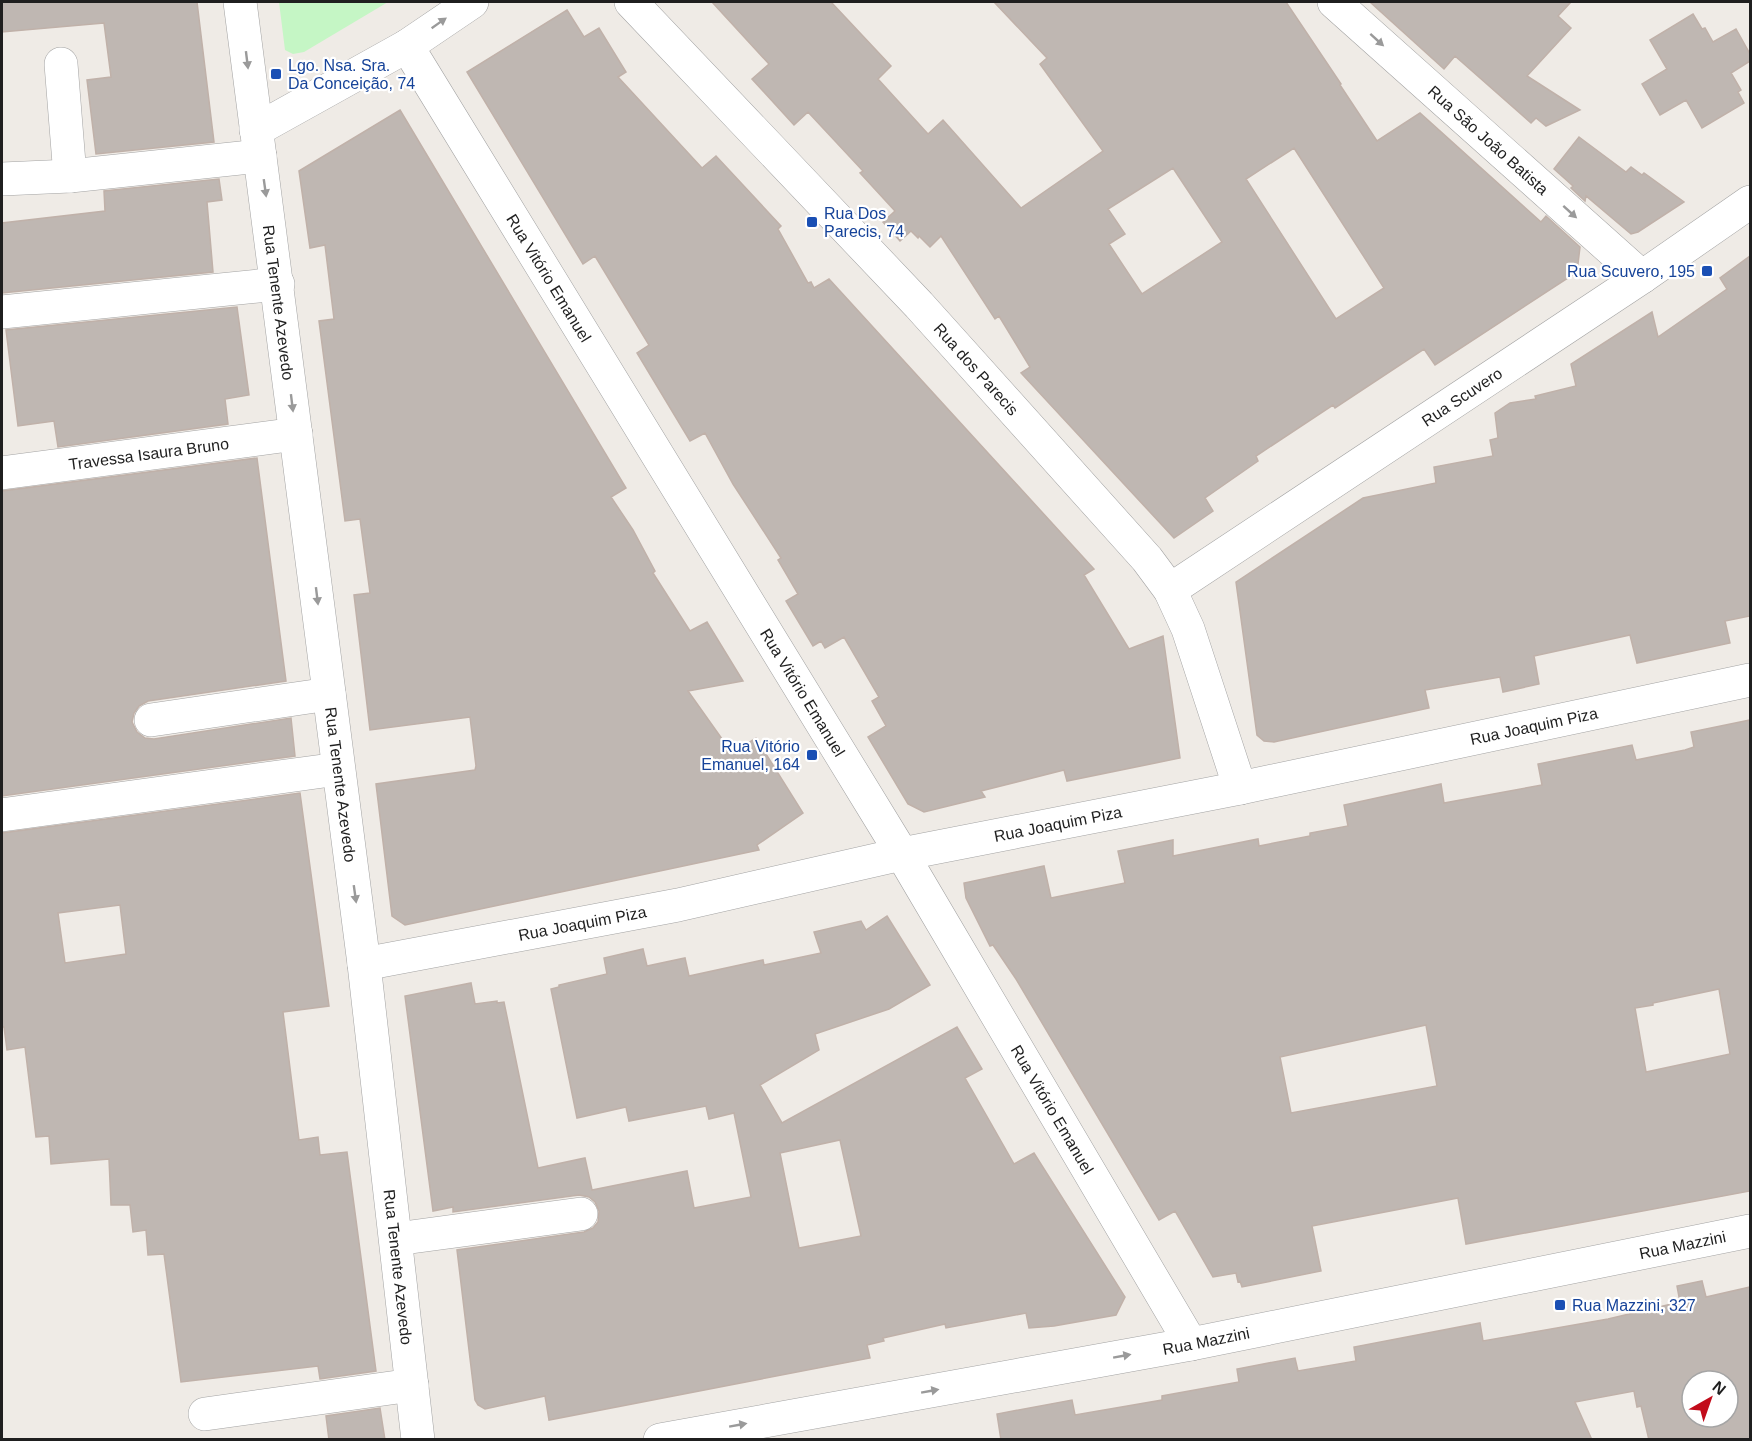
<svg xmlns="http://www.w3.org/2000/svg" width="1752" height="1441" font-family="Helvetica,sans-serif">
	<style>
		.park { fill: #c5f6c5 }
		.building { fill: #bfb7b2; stroke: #c0b1a9; stroke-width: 1.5; fill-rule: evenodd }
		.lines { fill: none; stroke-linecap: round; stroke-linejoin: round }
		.minor-casing { stroke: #a3a3a3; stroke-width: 34 }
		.minor { stroke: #fff; stroke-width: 33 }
		.oneway { fill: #9a9a9a }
		.transit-dot { fill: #1a4fb4; stroke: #fff; stroke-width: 2 }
		.labels { text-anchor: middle; stroke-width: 4.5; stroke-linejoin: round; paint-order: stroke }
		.transit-label { font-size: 16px; fill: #164399; stroke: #fff; text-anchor: start }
		.street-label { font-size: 16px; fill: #1f1f1f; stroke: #fff }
	</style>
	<rect width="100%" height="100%" fill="#efebe6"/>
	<path class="park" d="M279,2h109l-84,50 -11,2 -8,-4z"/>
	<path class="building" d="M2,2h195l17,140 -118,12 -9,-74 24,-3 -7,-54 -102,9z
		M712,2h119l60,64 -13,13 50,55 15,-14 78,88 82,-57 -63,-87 7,-6 -53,-56h292l55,82 -1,1 37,56 43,-28 121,109 5,-6 34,31 -3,25 -142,93 -11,-16 -89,59 -2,-3 -77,51 2,5 -53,37 8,13 -39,27 -153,-165 9,-6 -31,-51 -4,3 -54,-83 -11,11 -11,-11 -1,2 -7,-7 -11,10 -17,-19 12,-11 -35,-38 3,-2 -55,-59 -14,13 -42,-46 17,-15zM1294,148l90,140 -48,31 -90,-140zM1173,168l49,74 -80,52 -33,-50 16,-10 -17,-25z
		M1370,2h201l-13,14 13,12 -44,48 53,34 -34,16 -10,-8 -5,5 -76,-67 -11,13z
		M567,10l17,27 15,-9 27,44 -8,5 84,91 14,-12 65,70 -3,3 30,54 3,-1 3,6 15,-9 265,290 -10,6 45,74 34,-13 17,122 -113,23 -3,-11 -83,21 4,6 -61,15 -16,-8 -40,-67 18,-11 -14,-25 7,-4 -35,-60 -19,11 -4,-7 -8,5 -27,-45 12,-7 -20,-34 3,-2 -48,-74 -28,-51 -15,8 -53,-88 12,-8 -54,-89 -12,8 -116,-192z
		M1693,14l9,15 3,-1 8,14 23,-13 14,25v7l-19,12 10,17 -3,2 6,11 -42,25 -16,-28 -26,15 -18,-31 25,-15 -17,-29z
		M400,110l226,378 -15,9 22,33 22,41 -2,2 37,58 17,-9 36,59 -55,10 44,62 24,-15 47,75 -46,32 2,5 -354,75 -13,-9 -16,-132 99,-14 1,-4 -6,-49 -100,13 -16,-135 16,-2 -10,-74 -15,2 -26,-200 15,-2 -9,-74 -15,3 -11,-77z
		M1579,137l47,35 5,-5 11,8 2,-2 40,29 -46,30 -7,2 -45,-38 -1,5 -14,-13 2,-2 -19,-17z
		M219,179l3,21 -15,2 6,70 -211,21v-70l103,-12 -1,-20z
		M1750,256v360l-25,5 5,22 -93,20 -7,-28 -96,21 5,28 -36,8 -3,-15 -75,13 4,18 -155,34 -10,-1 -7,-6 -21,-153 127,-84 73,-15 -2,-16 59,-11 -3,-16 8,-2 -3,-25 15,-10 26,-4 -1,-3 41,-10 -5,-22 81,-52 6,25 69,-48 -7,-11z
		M237,307l12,88 -24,4 3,25 -170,23 -4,-26 -36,5 -12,-96z
		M257,458l29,223 -138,20 -9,5 -5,7 -2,9 5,10 8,6 9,1 137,-21 4,38 -293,40v-305z
		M1750,720v471l-284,53 -8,-46 -146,28 9,45 -79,16 -2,-6 -2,1 -2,-9 -23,4 -38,-66 -16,9 -143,-241 -23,-34 -3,1 -24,-48 -2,-15 80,-17 7,32 74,-15 -7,-32 55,-11v16l85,-17 1,7 51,-10v-3l38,-7 -4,-21 97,-21 3,19 98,-18 -4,-21 94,-19 4,15 49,-10 9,-3 -3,-15zM1719,989l11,65 -84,18 -11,-64 18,-3v-2zM1426,1025l11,61 -146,27 -11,-56z
		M300,793l29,213 -46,6 16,128 19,-3 2,18 27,-3 29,219 -56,8 -2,-13 -137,16 -17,-128 -16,1 -2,-25 -13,2 -3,-27h-19l-2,-46 -58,5 -2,-28 -13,1 -11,-90 -18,3 -3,-23h-2v-194zM120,905l6,49 -61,9 -7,-50z
		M887,916l43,69 -41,24 -74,25 4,16 -59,35 22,38 175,-96 25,42 -17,9 24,42 25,44 20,-11 91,144 -9,18 -62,11 -25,2 -3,-15 -80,15 -1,-4 -62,14 1,3 -17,4 3,13 -321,62 -4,-24 -60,13 -7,-4 -3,-5 -18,-150 127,-18 9,-4 5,-6 1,-11 -4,-9 -6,-5 -10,-2 -126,17v-5l-20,4 -28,-215 66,-13 4,21 22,-3v2l7,-1 34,166 47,-10 7,32 95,-19 7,37 57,-11 -17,-84 -25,6 -3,-13 -77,15 -3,-14 -49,11 -26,-129 8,-2v-2l48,-11 -3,-16 39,-9 4,17 38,-8 4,18 74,-16 1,5 57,-12 -7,-21 47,-11 5,9zM840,1140l21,96 -62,12 -19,-95z
		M1702,1281l4,16 44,-10v153h-101l-8,-34 -4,1 -3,-16 -59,11 17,38h-591l-4,-26 75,-14 3,15 87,-15v-4l77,-14 -2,-13 58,-11 3,13 58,-10 -2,-14 126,-24 3,18 125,-22 72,-17 -3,-16zM1692,1381h36v36h-36z
		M380,1408l5,32h-56l-3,-24z"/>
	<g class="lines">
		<g class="minor-casing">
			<g id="minor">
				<path id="s1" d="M240,2l124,962 54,476"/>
				<path id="s2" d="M631,2l288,303 228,254 23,31 18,39 52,159"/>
				<path id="s3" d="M1334,2l308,275"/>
				<path id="s4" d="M407,46l495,808 289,490"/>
				<path d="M61,64l9,112"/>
				<path d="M256,130l151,-84 65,-44"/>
				<path d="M2,179l68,-3 190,-20"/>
				<path d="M2,312l276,-28"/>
				<path id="s5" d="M2,473l294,-39"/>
				<path id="s6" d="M1170,590l472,-313 108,-75"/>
				<path d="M151,720l178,-26"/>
				<path d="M2,815l336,-46"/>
				<path id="s7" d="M364,964l314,-59 224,-51 338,-66 510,-108"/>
				<path d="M396,1239l185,-25"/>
				<path d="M205,1414l207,-29"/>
				<path id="s8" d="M660,1440l531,-96 559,-113"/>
			</g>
		</g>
		<use href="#minor" class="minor"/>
	</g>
	<defs><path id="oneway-solid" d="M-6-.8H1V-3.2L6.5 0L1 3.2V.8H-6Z" transform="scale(1.5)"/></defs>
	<g class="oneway">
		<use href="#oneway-solid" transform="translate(439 23) rotate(-35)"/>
		<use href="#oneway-solid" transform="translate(1377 40) rotate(42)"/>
		<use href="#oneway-solid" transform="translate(247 60) rotate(83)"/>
		<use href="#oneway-solid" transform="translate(265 188) rotate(82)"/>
		<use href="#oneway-solid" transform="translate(1570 212) rotate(42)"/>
		<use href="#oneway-solid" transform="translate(292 403) rotate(83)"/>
		<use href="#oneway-solid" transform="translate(317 596) rotate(83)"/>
		<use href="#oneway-solid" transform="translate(355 894) rotate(82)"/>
		<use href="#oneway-solid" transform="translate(1122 1356) rotate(-10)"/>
		<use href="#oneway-solid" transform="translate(930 1391) rotate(-10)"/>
		<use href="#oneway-solid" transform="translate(738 1425) rotate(-10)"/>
	</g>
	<g class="transit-dot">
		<rect x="270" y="68" width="12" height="12" rx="3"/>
		<rect x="806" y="216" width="12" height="12" rx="3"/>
		<rect x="1701" y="265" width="12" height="12" rx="3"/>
		<rect x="806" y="749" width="12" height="12" rx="3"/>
		<rect x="1554" y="1299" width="12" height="12" rx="3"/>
	</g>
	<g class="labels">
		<g class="transit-label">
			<text x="288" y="71">Lgo. Nsa. Sra.<tspan x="288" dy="18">Da Conceição, 74</tspan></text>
			<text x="824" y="219">Rua Dos<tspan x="824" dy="18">Parecis, 74</tspan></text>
			<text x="1695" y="277" text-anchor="end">Rua Scuvero, 195</text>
			<text x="800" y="752" text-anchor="end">Rua Vitório<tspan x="800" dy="18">Emanuel, 164</tspan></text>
			<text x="1572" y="1311">Rua Mazzini, 327</text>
		</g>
		<g class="street-label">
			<text dy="6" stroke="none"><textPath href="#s3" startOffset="207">Rua São João Batista</textPath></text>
			<text dy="6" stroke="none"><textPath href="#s4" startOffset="272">Rua Vitório Emanuel</textPath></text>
			<text dy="6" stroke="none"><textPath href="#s1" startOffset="303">Rua Tenente Azevedo</textPath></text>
			<text dy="6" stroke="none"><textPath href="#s2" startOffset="504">Rua dos Parecis</textPath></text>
			<text dy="6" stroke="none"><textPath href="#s6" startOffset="350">Rua Scuvero</textPath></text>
			<text dy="6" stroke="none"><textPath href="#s5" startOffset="148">Travessa Isaura Bruno</textPath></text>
			<text dy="6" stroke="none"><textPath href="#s4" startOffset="758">Rua Vitório Emanuel</textPath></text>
			<text dy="6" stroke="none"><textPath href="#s7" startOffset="1194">Rua Joaquim Piza</textPath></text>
			<text dy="6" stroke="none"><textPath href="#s1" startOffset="789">Rua Tenente Azevedo</textPath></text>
			<text dy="6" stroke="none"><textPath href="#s7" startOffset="708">Rua Joaquim Piza</textPath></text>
			<text dy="6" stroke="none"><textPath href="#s7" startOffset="222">Rua Joaquim Piza</textPath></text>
			<text dy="6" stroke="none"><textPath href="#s4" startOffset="1244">Rua Vitório Emanuel</textPath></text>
			<text dy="6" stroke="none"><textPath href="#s8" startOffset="1041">Rua Mazzini</textPath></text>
			<text dy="6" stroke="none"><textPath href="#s1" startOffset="1275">Rua Tenente Azevedo</textPath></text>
			<text dy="6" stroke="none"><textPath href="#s8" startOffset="555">Rua Mazzini</textPath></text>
		</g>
	</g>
	<rect width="1752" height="1441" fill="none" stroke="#1f1f1f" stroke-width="6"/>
	<g transform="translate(1710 1399) rotate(40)"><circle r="28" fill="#ffffff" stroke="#a5a5a5" stroke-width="1.5"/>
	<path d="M0-4.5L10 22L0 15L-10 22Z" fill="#c20c1b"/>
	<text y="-9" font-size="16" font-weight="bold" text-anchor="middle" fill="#1f1f1f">N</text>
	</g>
</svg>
